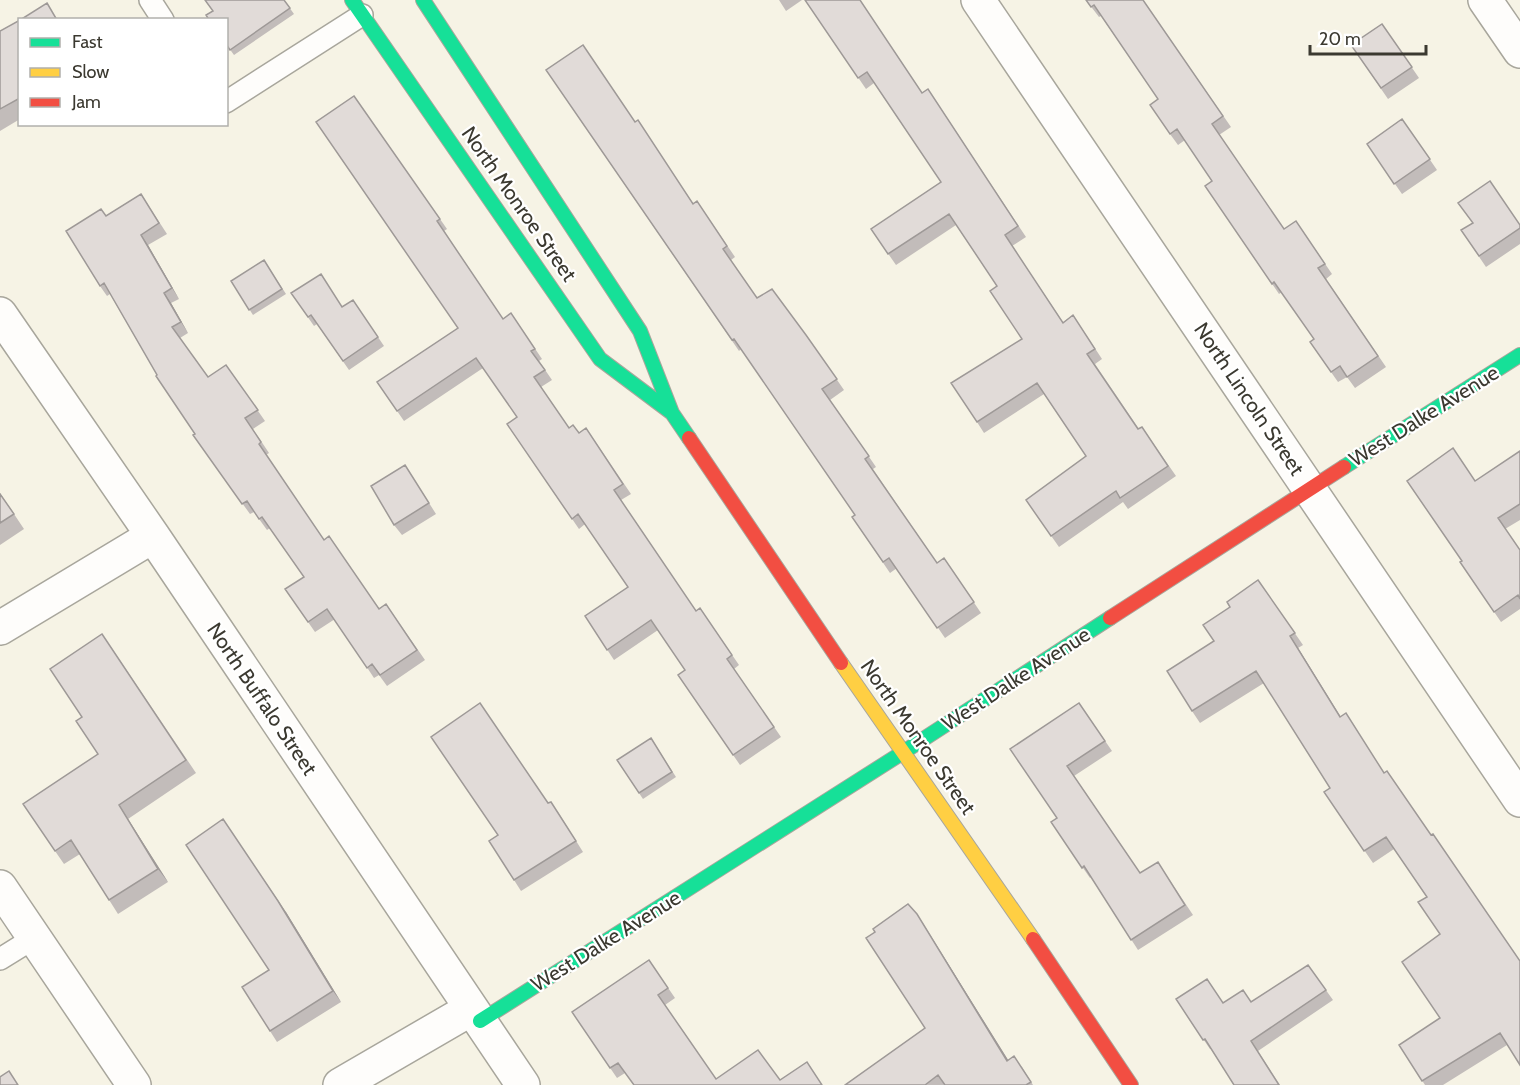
<svg xmlns="http://www.w3.org/2000/svg" width="1520" height="1085" font-family="Cabin,sans-serif">
	<style>
		.lines { fill: none; stroke-linecap: round; stroke-linejoin: round }
		.lane-casing { stroke: #a8a69c; stroke-width: 24 }
		.street-casing { stroke: #a8a69c; stroke-width: 36 }
		.fast-casing { stroke: #a8a69c; stroke-width: 16 }
		.slow-casing { stroke: #a8a69c; stroke-width: 16 }
		.jam-casing { stroke: #a8a69c; stroke-width: 16 }
		.lane { stroke: #fefdfb; stroke-width: 21 }
		.street { stroke: #fefdfb; stroke-width: 33 }
		.fast { stroke: #16e098; stroke-width: 14 }
		.slow { stroke: #ffcf43; stroke-width: 14 }
		.jam { stroke: #f24e42; stroke-width: 14 }
		.wall { fill: #c2bcba }
		.shaded-wall { fill: #9e9997 }
		.building { fill: #e1dbd8; stroke: #9e9997; stroke-width: 1.5 }
		.labels { text-anchor: middle; stroke-width: 4.5; stroke-linejoin: round; paint-order: stroke }
		.street-label { font-size: 21px; fill: #3b3930; stroke: #fff }
	</style>
	<rect width="100%" height="100%" fill="#f6f3e5"/>
	<g class="lines">
		<g class="lane-casing">
			<path id="lane" d="M150,0l13,20
				M226,102l136,-87
				M0,959l34,-21"/>
		</g>
		<g class="street-casing">
			<path id="street" d="M978,0l542,800
				M1485,0l35,51
				M0,314l153,222 370,549
				M0,628l153,-92
				M0,887l134,198
				M340,1085l131,-76"/>
		</g>
		<g class="fast-casing">
			<path id="fast" d="M352,0l248,359 72,54
				M423,0l217,331 32,82 17,25
				M1344,467l176,-112
				M480,1021l422,-268 208,-135"/>
		</g>
		<g class="slow-casing">
			<path id="slow" d="M841,663l192,276"/>
		</g>
		<g class="jam-casing">
			<path id="jam" d="M689,438l152,225
				M1110,618l234,-151
				M1033,939l98,146"/>
		</g>
		<use href="#lane" class="lane"/>
		<use href="#street" class="street"/>
		<use href="#fast" class="fast"/>
		<use href="#slow" class="slow"/>
		<use href="#jam" class="jam"/>
	</g>
	<path class="wall" d="M284,0l10,14 -60,41 -8,-11 -13,-33z
		M779,0h23l-16,11z
		M805,0l117,93 6,-4 98,148 -14,9 51,76 10,-7 29,44 -7,5 44,65 3,-2 34,49 -48,33 -5,-7 -64,45 -33,-47 60,-44 -42,-62 -60,39 -7,-11 45,-83 -25,-53 -41,-61 -60,40 -25,-36 70,-47 -67,-99 -8,6z
		M1086,0h57l88,127 -12,8 65,94 12,-8 36,53 -6,5 60,88 -31,21 -8,-11 -9,5 -28,-40 4,-3 -32,-47 -3,2 -74,-108 7,-5 -27,-41 -7,5 -8,-11 -12,-35 -57,-83 -2,1z
		M20,20v99l-20,12v-100z
		M1382,24l37,54 -31,21 -37,-54z
		M546,70l89,52 58,81 4,-2 38,56 -4,3 26,38 49,37 38,55 -14,10 46,67 -3,2 64,94 7,-5 37,55 -36,25 -48,-70 -7,5 -38,-56 3,-2 -114,-166 -2,2z
		M354,96l93,133 -3,2 59,88 8,-6 31,46 -3,2 13,19 -11,7 28,41 10,5 7,-5 45,66 -10,6 75,111 4,-3 39,57 -5,4 47,68 -41,28 -62,-90 7,-5 -27,-40 -44,30 -29,-44 43,-29 -43,-63 -6,5 -72,-105 10,-7 -34,-49 -79,53 -27,-39 81,-54z
		M1402,119l35,51 -35,24 -35,-50z
		M141,194l26,40 -19,11 31,54 -8,4 17,30 -8,5 28,39 18,-12 39,56 -12,8 16,24 -3,2 58,85 55,68 7,-4 39,56 -38,26 -8,-11 -5,3 -39,-59 -20,13 -30,-43 19,-12 -34,-49 -3,2 -13,-18 -4,2 -57,-79 2,-1 -38,-59 -47,-81 -3,2 -7,-10 6,-70z
		M1520,225v19l-34,23 -25,-37z
		M264,260l22,34 -33,21 -22,-34z
		M291,293l52,14 10,-7 31,46 -35,24 -32,-46 -3,2z
		M1520,451v69l-15,9 15,21v59l-19,13 -41,-60 2,-1 14,-80z
		M405,465l31,49 -34,21 -8,-10z
		M0,493l24,36 -24,16z
		M1258,580l45,65 -5,3 43,69 13,8 153,320 -64,40h-18l-26,-40 41,-27v-84l-13,-37 -33,-48 -21,14 -49,-71 6,-4 -66,-105 -64,40 -8,-12 22,-70z
		M111,647l85,126 -68,46 40,63 -50,32 -38,-60 -16,10 -9,-13 43,-97 -16,-37z
		M1079,703l33,48 -38,25 66,97h25l28,42 -55,35 -47,-73 -1,1 -39,-56 6,-4z
		M651,738l25,39 -33,22 -26,-39z
		M549,803l9,9 25,40 -62,39 -7,-11z
		M286,912l55,90 -64,40 -7,-11 -1,-61z
		M924,925l84,135 14,7 11,18h-188l80,-57z
		M649,960l26,38 -10,7 51,74 64,1 27,-18 15,23h-188l-9,-12 -8,5 -45,-66z
		M1308,965l25,35 -75,51 22,34h-46l-23,-36h-1l-34,-50 47,3h28z"/>
	<path class="shaded-wall" d="M141,235l7,10 31,54 -7,-11z
		M164,293l7,10 17,30 -7,-11z
		M1290,636l8,12 50,81 -8,-12z
		M119,805l9,14 40,63 -10,-13z
		M230,830l56,82 55,90 -8,-11z
		M917,914l7,11 91,146 -8,-10z"/>
	<path class="building" d="M205,0h79l6,8 -60,42 -4,-6v-24h-17l-3,-5 7,-4z
		M805,0h55l62,93 6,-4 90,137 -13,9 58,88 10,-8 22,34 -8,5 51,75 4,-2 26,39 -48,32 -4,-7 -65,45 -25,-36 60,-44 -49,-73 -60,39 -26,-39 71,-44 -32,-48 7,-5 -48,-72 -61,40 -17,-25 70,-47 -74,-110 -9,6z
		M1086,0h57l80,116 -11,8 72,105 12,-8 29,43 -7,4 60,88 -31,21 -7,-11 -9,6 -21,-30 4,-3 -40,-57 -2,2 -67,-98 7,-5 -35,-52 -7,5 -20,-29 8,-6 -64,-94 -3,2z
		M47,3l10,17h-37z
		M20,20v78l-20,11v-78z
		M1382,24l30,43 -31,21 -30,-43z
		M583,45l52,77 3,-2 55,84 4,-3 30,45 -4,3 34,49 15,-9 34,46 31,44 -15,10 47,67 -4,3 72,104 7,-5 30,44 -37,26 -48,-70 -6,4 -31,-45 3,-2 -121,-176 -2,1 -186,-270z
		M354,96l86,123 -3,2 66,98 8,-6 24,36 -4,2 14,19 -11,7 35,51 4,-3 6,8 7,-5 37,56 -9,6 82,121 4,-3 32,47 -5,4 47,68 -41,28 -55,-80 7,-5 -34,-50 -44,30 -22,-34 43,-29 -50,-73 -6,5 -65,-95 10,-7 -41,-59 -79,53 -20,-29 81,-54 -142,-206z
		M1402,119l28,40 -36,25 -27,-40z
		M1490,181l30,44v3l-41,28 -18,-26 12,-7 -15,-20z
		M141,194l18,29 -18,12 31,53 -8,5 17,29 -9,5 36,50 18,-12 32,45 -13,8 16,24 -2,2 65,96 5,-4 50,73 7,-5 31,46 -37,25 -8,-11 -5,4 -40,-59 -19,13 -23,-33 19,-12 -42,-60 -3,2 -12,-18 -5,3 -49,-69 2,-1 -39,-58 1,-1 -53,-92 -4,3 -34,-55 35,-22 5,7z
		M264,260l18,29 -33,21 -18,-29z
		M321,274l21,33 11,-7 25,37 -35,24 -32,-46 -3,2 -17,-24z
		M1453,448l22,33 45,-30v53l-22,14 22,32v49l-2,-4 -24,17 -34,-50 2,-1 -55,-80z
		M405,465l24,38 -35,22 -23,-39z
		M0,494l14,20 -14,9z
		M1258,580l37,53 -5,3 50,81 6,-4 38,60 3,-2 44,64 2,-1 87,127v104l-20,-32 -78,48 -23,-36 41,-27 -38,-56 38,-28 -22,-32 9,-5 -41,-60 -22,14 -40,-59 6,-4 -74,-117 -64,40 -25,-40 47,-30 -11,-16 27,-18 -3,-5z
		M102,634l84,126 -67,45 39,64 -49,31 -38,-60 -16,11 -32,-47 75,-50 -22,-33 6,-4 -32,-48z
		M480,703l68,100 3,-1 25,39 -62,39 -25,-39 9,-6 -67,-98z
		M1079,703l26,38 -38,25 73,107 18,-11 27,43 -54,35 -47,-74 -2,2 -31,-46 6,-4 -47,-69z
		M651,738l21,34 -33,21 -22,-33z
		M223,819l55,82 55,90 -63,40 -28,-44 27,-17 -83,-125z
		M908,904l9,10 90,147 7,-5 17,26 -5,3h-81l-7,-10 -13,10h-80l80,-57 -59,-90 9,-6 -2,-3z
		M649,960l19,28 -10,7 58,84 42,-29 22,30 27,-18 15,23h-188l-16,-22 -8,5 -38,-56z
		M1308,965l18,25 -75,51 28,44h-45l-29,-46 -2,1 -27,-41 31,-20 16,24 20,-13 8,12z
		M9,1071l9,14h-18v-8z"/>
	<g class="labels">
		<g class="street-label">
			<text transform="translate(519 204) rotate(55)" y="7">North Monroe Street</text>
			<text transform="translate(1249 399) rotate(56)" y="7">North Lincoln Street</text>
			<text transform="translate(1424 416) rotate(-32)" y="7">West Dalke Avenue</text>
			<text transform="translate(1016 679) rotate(-33)" y="7">West Dalke Avenue</text>
			<text transform="translate(262 699) rotate(56)" y="7">North Buffalo Street</text>
			<text transform="translate(918 737) rotate(55)" y="7">North Monroe Street</text>
			<text transform="translate(606 941) rotate(-32)" y="7">West Dalke Avenue</text>
		</g>
	</g>
	<rect x="18" y="18" width="210" height="108" fill="#ffffff" stroke="#b1b0ac" stroke-width="1.5"/>
	<rect x="30" y="38" width="30" height="9" fill="#16e098" stroke="#b1b0ac" stroke-width="1.5"/>
	<text x="72" y="48" font-size="18" fill="#3b3930">Fast</text>
	<rect x="30" y="68" width="30" height="9" fill="#ffcf43" stroke="#b1b0ac" stroke-width="1.5"/>
	<text x="72" y="78" font-size="18" fill="#3b3930">Slow</text>
	<rect x="30" y="98" width="30" height="9" fill="#f24e42" stroke="#b1b0ac" stroke-width="1.5"/>
	<text x="72" y="108" font-size="18" fill="#3b3930">Jam</text>
	<path d="M1310 45v9h116v-9" fill="none" stroke="#3b3930" stroke-width="3"/>
	<text x="1319" y="45" font-size="18" fill="#3b3930" stroke="#ffffff" stroke-width="4.5" paint-order="stroke">20 m</text>
</svg>
